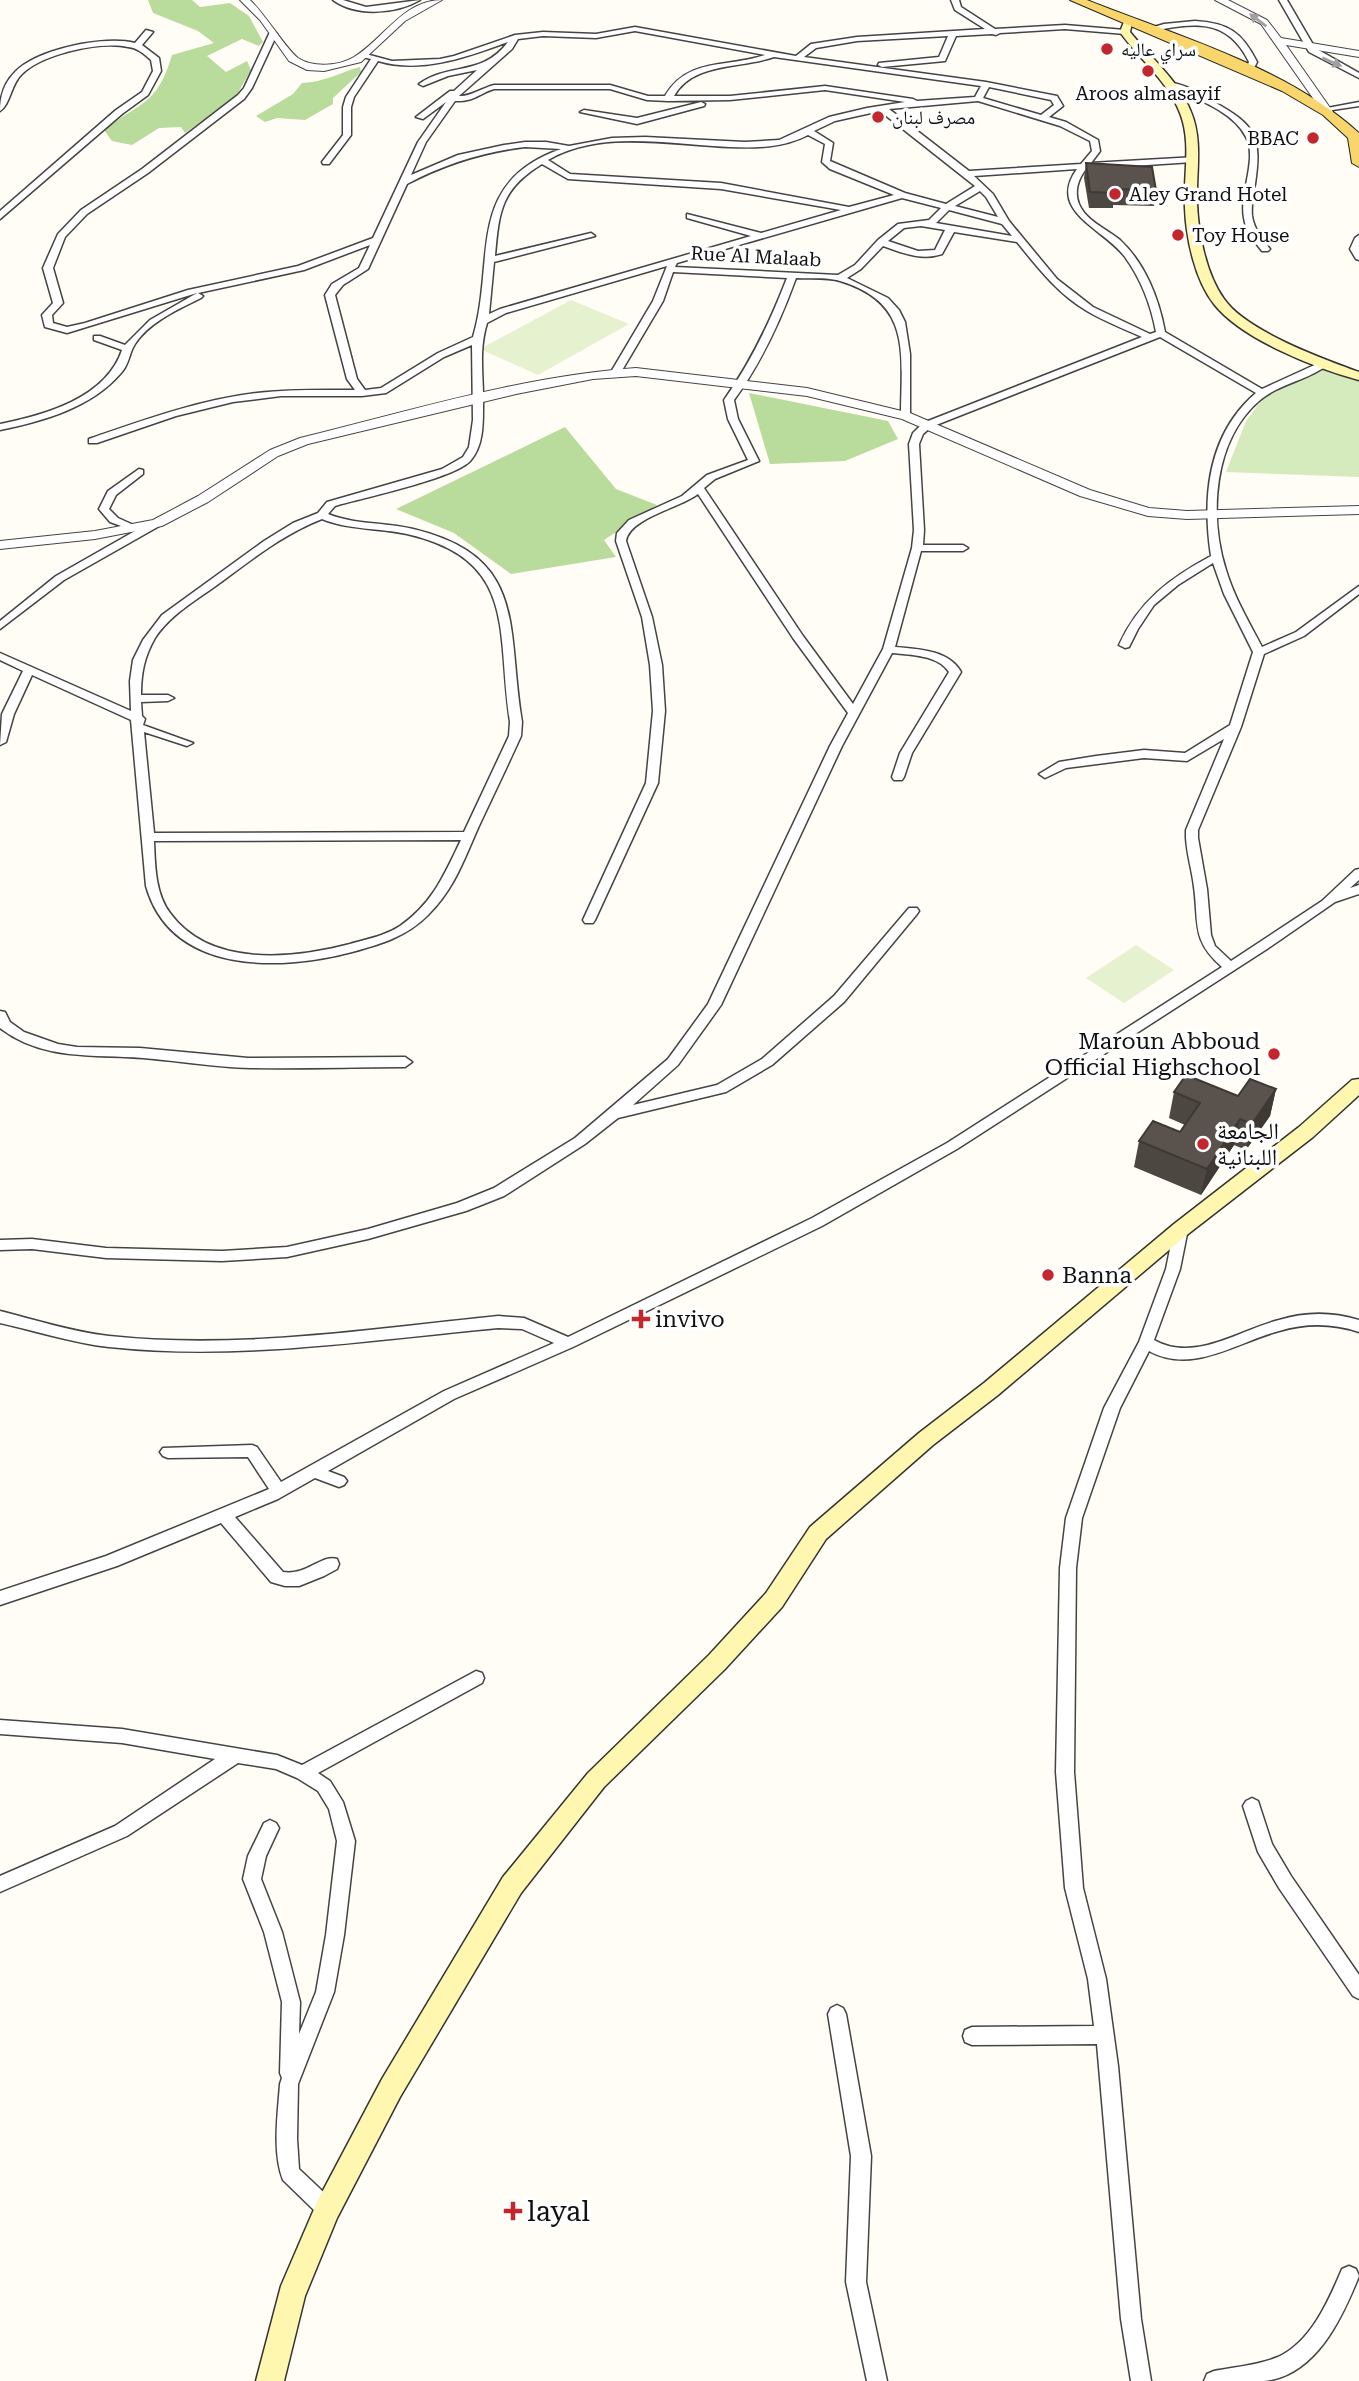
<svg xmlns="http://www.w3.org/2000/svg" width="1359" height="2381" font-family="'Roboto Serif','Noto Naskh Arabic',serif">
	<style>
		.green { fill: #d5ebbd }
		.forest { fill: #b9dc9c }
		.pitch { fill: #e6f2cf }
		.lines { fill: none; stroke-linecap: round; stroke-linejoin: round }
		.minor-casing { stroke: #444; stroke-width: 3 }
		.tertiary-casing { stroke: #444; stroke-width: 2 }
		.secondary-casing { stroke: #333; stroke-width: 3 }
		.primary-casing { stroke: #222; stroke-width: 2 }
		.minor { fill: #fff; fill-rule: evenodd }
		.tertiary { fill: #fff; fill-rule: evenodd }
		.secondary { fill: #fff6b0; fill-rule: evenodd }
		.primary { fill: #f9d66b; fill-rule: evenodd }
		.wall { fill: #4d4742 }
		.shaded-wall { fill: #3f3936 }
		.building { fill: #5a524d; stroke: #3f3936; stroke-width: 2 }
		.oneway { fill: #a0a0a0 }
		.poi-dot { fill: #c4262e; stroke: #fff; stroke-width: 2.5 }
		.labels { text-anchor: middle; stroke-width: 7; stroke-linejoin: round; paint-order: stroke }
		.far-poi-label { font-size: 19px; fill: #111; stroke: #fff; text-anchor: start }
		.far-street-label { font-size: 19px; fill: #111; stroke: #fff }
		.poi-label { font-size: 23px; fill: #111; stroke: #fff; text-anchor: start }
		.near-poi-label { font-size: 28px; fill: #111; stroke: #fff; text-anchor: start }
	</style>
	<rect width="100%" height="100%" fill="#fffdf5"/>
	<path class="green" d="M1325,369l34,12v96l-133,-5 20,-51 17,-23z"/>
	<path class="forest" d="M148,0h44l8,7 30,-4 19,13 14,26 -4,4 -17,-7 -35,17 19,16 21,-11 4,9 -16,28 -50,35 -4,-6 -22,1 -27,17 -20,-4 -8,-11c38,-29 53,-25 68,-75l42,-12 -16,-12 -45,-18z
		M360,67l1,5 -28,26v6l-28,16 -28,-2 -12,4 -9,-6 37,-22 9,-11c23,-1 36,-10 58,-16z
		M749,393l139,28 10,18 -53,22 -75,3z
		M565,427l51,62 41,16 -53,35 12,17 -105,17 -57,-41 -58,-24z"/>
	<path class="pitch" d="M571,300l58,24 -91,51 -58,-26z
		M1136,945l38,25 -50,33 -38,-25z"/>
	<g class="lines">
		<g class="minor-casing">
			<path id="minor" d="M333,0h10l23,7 54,-7c-24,14 -64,17 -87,0z
				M951,0h8l2,7 34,22 70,-4 60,5 4,2 -4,2 -60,-5 -65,4 -4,2 -4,-1 -36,2 -11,25 -63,6 -4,-2 1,-2 60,-6 9,-21 -91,5 -41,7 -12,9 182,25 71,14 6,10 -14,11 17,5 32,18 2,11 -9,12 105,-6v4l-3,1 -107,7c-8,10 -12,23 -7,35 7,17 28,25 41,36 25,23 39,59 45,92l97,57 59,-27 8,2c-20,16 -51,20 -70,37 -46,40 -50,115 -33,169 8,27 23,52 36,77l34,-15 63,-46v8l-55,42 -40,18 -23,73 -43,103v8l9,51 4,46 4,11 16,15 91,-60 33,-31 4,-1v11l-9,8 9,-3v9l-24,8 -68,47 -310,200 -135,77 -249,121 -119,52 -126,72 16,6 3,4 -3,4 -5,2 -24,-9 -37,21 -43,18 48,55c23,4 39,-18 54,-13l2,5 -2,5 -13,7 -25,10h-14l-14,-4 -50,-59 -104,43 -117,39v-14l106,-35 163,-67 -21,-32 -80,1 -5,-2 -3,-4 3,-4 89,-3 5,2 24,35 163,-91 110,-48 -32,-14 -24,-1c-129,12 -259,33 -389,19 -36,-4 -73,-16 -109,-24v-12c36,9 73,21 109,25 130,14 260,-7 389,-20l26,2 44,19 244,-119 135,-75 275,-176c-31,-27 -23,-44 -28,-80 -2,-17 -7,-32 -8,-49v-8l38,-91 -37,22 -43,-3 -78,10 -21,10 -6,-4 20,-12 37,-6 48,-6 41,3 45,-28 23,-73 -29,-58 -11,-31 -35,22 -24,20 -16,24 -9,18 -4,1 -6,-3c20,-44 51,-67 92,-89 -9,-59 -3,-122 45,-163l-96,-56 -229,90 -8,7 -4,10 5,86 -1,15h40l5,3 -5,3h-42l-26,96c23,2 54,3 66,25l-49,81 -8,24 -2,3h-8l-2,-3 8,-24 49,-81c-11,-17 -38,-17 -57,-19l-50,93 -121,259 -43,60 -45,40 84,-20 45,-26 72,-63 75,-88h8l2,3 -2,3 -73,88 -72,63 -46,27 -108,26 -33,26 -81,52 -38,15 -98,28 -81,18 -65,4 -116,-3 -74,-9 -32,1v-10l32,-1 74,9 116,3 65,-4 81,-18 89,-26 37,-15 81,-50 93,-79 40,-55 122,-258 18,-33 -55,-75 -95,-144c-18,14 -69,24 -72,47l26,76 10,48 3,46 -7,72 -63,137 -2,3h-8l-2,-3 63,-137 7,-72 -3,-46 -8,-48 -26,-76 1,-8 12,-13 53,-24 25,-21 41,-15 -20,-41 -4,-19c27,-38 46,-78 63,-122l-114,-6 -10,29 -42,71 -5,3 -5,-3 42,-71 14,-35 -161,47 -19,10c-9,30 -3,54 -4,85 0,17 0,38 -12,52 -14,18 -109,38 -136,46l-7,8c27,11 57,8 85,15 116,28 93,99 109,193l-1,14c-14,31 -29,62 -43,92 -15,34 -24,61 -50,87 -22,22 -47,29 -76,37 -71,19 -181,23 -206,-66l-15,-166 -99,-45 -18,39 -8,28 -6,3 2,-31 21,-43 -23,-11v-7l131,58 -1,-30 3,-21 10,-20 19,-25 102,-74 29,-18 25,-10 9,-11 115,-33 21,-12 6,-10 4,-27 -1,-75 -28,12 -58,36 -24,3h-81l-48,6 -57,14 -79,27h-8v-4c55,-19 110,-39 168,-46 33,-4 65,-3 98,-3l-8,-11 -22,-84 7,-11 27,-16 11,-23 -66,25 -106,23 5,3 -2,2c-22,11 -52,24 -66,46 -6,9 -6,21 -14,29 -30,35 -78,48 -121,57v-6c45,-9 106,-26 122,-74l-28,-10v-4h6l25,9 25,-25 47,-27 -130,40 -22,-6 -3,-12 11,-12 -10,-35 15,-34 23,-24 61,-41 96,-74 6,-7 26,-56 7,2 -25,54 -8,11 -96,74 -61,41 -22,23 -12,31 10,35 -11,12 1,8 14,4 18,-4 103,-33 110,-24 75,-28 45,-96 28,-40 -23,17 -7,-2 34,-26h4l23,-21 -29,6 -25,10 -4,-2c31,-22 63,-7 89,-42 -41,15 -87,32 -130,19l-24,36 -3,10v28l-22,29h-6l-1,-2 21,-27v-28l3,-10 25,-38 -9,-2v-4l30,8 48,-2 14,-3 61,-21 28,-3 53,2 39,-7 161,29 15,-12 46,-7 128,-8 -30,-19zM635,31l130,24c-37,13 -77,2 -100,41h-17l-38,-11h-116c-12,3 -24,12 -35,11l53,-47 6,-10 25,-3 53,2zM774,57l207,29 -6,11 -58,4 -4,-2 -88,-13 -95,10h-56c19,-34 66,-27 100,-39zM989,87l62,13 3,5 -13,10 -58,-17zM494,89h116l37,11 21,1 62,-1 95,-10 80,12 -38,6 -38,9 -50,23 -34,2 -100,-5 -33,1 -43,8 -23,-4h-21l-21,3 -46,10 -47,20 15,-33 29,-41c19,1 23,-7 39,-12zM978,101l82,25 30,15 2,10 -11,13 -112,7 -80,-62zM880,111l95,75 -29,18 -41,-11 -75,-32 3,-18 -19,-12 21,-10zM808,135l17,9 -3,18 8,7 64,26 -45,12 -128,-24 -151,-9 -22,-14c53,-31 123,-15 181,-13 27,1 54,1 79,-12zM525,147l36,2c-97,34 -65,110 -88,188l-35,16 -57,35 -16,2 -8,-11 -22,-84 8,-10 25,-16 39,-85c38,-20 76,-32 118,-37zM542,164l26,15 153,10 120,21 -80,23 -74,-19v4l64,18 -251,73 -11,5 5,-52 101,-26 -4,-3 -96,23c4,-45 6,-67 47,-92zM1077,169c-31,43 28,60 48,88 16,22 26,48 31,75l-6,2 -57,-27 -36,-28 -48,-58 -16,-27 -19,-18zM980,191l6,6 12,20 -43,-11zM902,198l39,10 -12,12 -31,4 -20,16 -23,25 -17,10 -163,-8 2,-4zM949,210l53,14 10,12 -76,-13zM921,226l24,4 -10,20 -17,1 -30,-10 16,-13zM954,232l63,10c21,26 41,52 70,69 17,10 37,18 55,26l-219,86 -10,10 -4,11 5,86 -2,18 -29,101 -30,55 -50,-68 -99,-148 11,-9 44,-18 -21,-42 -4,-19c27,-37 46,-78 62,-122 14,1 31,-1 44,3 73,22 61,73 61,135l9,2v-64l-5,-32 -6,-12 -11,-12 -41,-20 14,-9 22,-23c20,7 38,15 59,8zM322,519c27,11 57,9 85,15 112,26 89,98 103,188l-1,14 -45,96 -310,1 -10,-101 43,14 6,-3 -50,-18 2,-6 -3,-3 -1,-14 27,-1 6,-3 -6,-3h-27c0,-21 3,-38 14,-57 15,-23 40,-37 62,-53 33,-24 66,-51 105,-66zM461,840c-17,35 -28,63 -61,86 -15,10 -33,13 -50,18 -57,15 -140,24 -180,-31 -15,-20 -15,-48 -16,-72z
				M1279,0h8l28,48 44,25v5l-50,-26z
				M1195,21c33,2 47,11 62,41l-5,10 -7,-2 4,-8c-22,-46 -58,-39 -101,-30l-4,-2 20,-6z
				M146,30l7,2 -11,13 17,13 2,13 -13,24 -26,19 -122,105v-8l116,-101 26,-18 11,-21 -2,-11c-7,-6 -13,-12 -23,-13 -28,-6 -87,7 -107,28 -10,10 -11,30 -21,36 0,-15 4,-28 15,-39 22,-23 90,-37 120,-29z
				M1170,83c14,0 32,12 44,19 42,23 48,35 41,82 -2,10 -4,21 -3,32 2,13 10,23 18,33l-2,2h-6c-8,-10 -16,-20 -18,-33 -5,-25 14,-59 2,-81 -13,-26 -51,-39 -76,-50z
				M701,102l4,2 -1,2 -67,18 -57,-12 4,-2 53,8z
				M1359,102v4l-33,5 -4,-2z
				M1359,235v25l-3,-1 -6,-10 5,-11z
				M139,469l4,1v4l-27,21 -7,14 9,9 22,10 17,-8 5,3 -1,2 -97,55 -64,49v-8l56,-45 79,-45 -25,-9 -11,-13 9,-18z
				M0,1011l5,1 5,10 14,10 34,12 19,3 63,1 108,10 157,-1 7,5 -7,5c-52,0 -104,2 -155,1 -36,-1 -71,-7 -107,-10 -50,-4 -100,3 -143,-30z
				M1181,1224l7,5 -8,40 -26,71c41,23 85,-10 125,-20 26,-8 54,-8 80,0v12c-27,-9 -53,-9 -80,-1 -42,11 -86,44 -130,20l-29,57 -38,110 -6,50 -2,204 9,116 23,91 12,87 23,253 10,62h-20l-10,-62 -24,-275 -125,1 -7,-3 -2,-6 2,-6 7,-3 122,-1 -6,-47 -23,-91 -9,-116 4,-204 6,-50 38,-110 35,-66 27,-73 8,-40z
				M476,1671l6,2 2,5 -2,5 -164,90 12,8 13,21 12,39 -11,94 -10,57 -36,92 -1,55 2,30 35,33 3,7 -3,7 -7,3 -7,-3 -37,-36c-11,-28 -5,-67 -3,-96l2,-6 -2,-5 2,-71 -18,-70 -21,-53 5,-23 16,-33 6,-3 6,3 3,5 -13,28 -5,23 21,53 18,70 -1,32 17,-42 10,-57 11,-94 -8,-32 -11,-18 -21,-13 -21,-9 -38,-6 -111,73 -127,56v-16l115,-50 100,-67 -93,-16 -122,-9v-14l122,9 155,26 25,10z
				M1252,1798l6,3 14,43 19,32 68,99v24l-6,-3 -74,-108 -21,-36 -15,-46 3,-5z
				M837,2005l6,3 3,6 25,142 -5,126 21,99h-20l-21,-99 5,-126 -23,-142 3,-6z
				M1349,2266l7,3 3,7c-17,42 -43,100 -95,105 -19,0 -40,0 -60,0l3,-7 7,-3c21,-4 45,-6 64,-14 33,-15 51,-57 64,-88z"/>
		</g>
		<g class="tertiary-casing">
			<path id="tertiary" d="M240,0h10c15,14 36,49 48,58 15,10 41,8 56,-1 30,-18 49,-57 88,-57l-37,21 -44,41 -37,9 -17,-1 -18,-9 -29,-41z
				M1215,0h13l39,20 14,18 78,13v6l-73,-12 47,67 -1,2h-8l-63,-90z
				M636,368l171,20 103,25 180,77 59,18 38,3 172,-5v8l-172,5 -39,-3 -68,-20 -178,-77 -95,-23 -171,-20 -43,3 -77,15 -208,50 -30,12 -70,46 -46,24 -67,13 -95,10v-8l95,-10 58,-11 45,-24 72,-46 30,-12c110,-27 223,-62 336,-70z"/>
		</g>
		<g class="secondary-casing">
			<path id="secondary" d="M1125,19h8l-3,13c21,26 49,49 61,80 12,29 5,60 6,90 1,31 9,72 27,97 22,32 99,60 135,73v8c-42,-11 -118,-41 -145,-76 -19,-24 -28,-66 -29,-96 -2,-32 7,-65 -5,-95 -12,-32 -41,-54 -60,-81z
				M1359,1079v16l-46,42 -125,97 -190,161 -65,50 -107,94 -44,68 -57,62 -121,118 -83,106 -121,204 -63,121 -32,78 -21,85h-28l25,-95 37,-86 64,-121 121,-202 85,-104 121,-118 57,-62 44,-66 109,-94 65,-50 190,-159 125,-97 53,-47z"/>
		</g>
		<g class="primary-casing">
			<path id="primary" d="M1070,0h17c90,36 200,67 272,133v34l-7,-4 -4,-25 -25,-23 -41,-24z"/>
		</g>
		<use href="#minor" class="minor"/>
		<use href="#tertiary" class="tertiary"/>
		<use href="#secondary" class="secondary"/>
		<use href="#primary" class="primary"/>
	</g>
	<path class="wall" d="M1086,163l70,27 -2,16 -41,-1v3h-24l-5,-30z
		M1276,1089l-6,27 -24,34 -12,-5 -33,50 -67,-28 5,-26 41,-9 5,-7 -16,-7 5,-26 64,4z"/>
	<path class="shaded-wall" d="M1276,1089l-6,27 -24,34 6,-26z
		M1240,1119l-6,26 -33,50 6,-26z"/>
	<path class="building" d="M1086,163l66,4 4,23 -42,-1 1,4 -25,-1z
		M1186,1075l52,21 12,-17 26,10 -24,35 -12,-5 -33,50 -68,-28 14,-20 27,11 20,-29 -26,-11z"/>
	<defs><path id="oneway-solid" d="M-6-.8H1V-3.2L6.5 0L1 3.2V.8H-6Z" transform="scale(1.75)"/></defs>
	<g class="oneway">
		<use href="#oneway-solid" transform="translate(1258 20) rotate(-143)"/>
		<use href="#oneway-solid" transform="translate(1332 62) rotate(23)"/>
	</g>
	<g class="poi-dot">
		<circle cx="1107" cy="49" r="7"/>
		<circle cx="1148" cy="71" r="7"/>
		<circle cx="878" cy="117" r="7"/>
		<circle cx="1313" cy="138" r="7"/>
		<circle cx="1115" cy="194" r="7"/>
		<circle cx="1178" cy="235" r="7"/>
		<circle cx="1274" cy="1054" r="7"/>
		<circle cx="1203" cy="1144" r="7"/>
		<circle cx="1048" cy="1275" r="7"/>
		<path d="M637.5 1308.5h7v7h7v7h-7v7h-7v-7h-7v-7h7z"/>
		<path d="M509.5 2200.5h7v7h7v7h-7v7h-7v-7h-7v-7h7z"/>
	</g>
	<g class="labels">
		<g class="far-poi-label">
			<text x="1121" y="56">سراي عاليه</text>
			<text x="1148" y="100" text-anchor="middle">Aroos almasayif</text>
			<text x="892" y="124">مصرف لبنان</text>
			<text x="1299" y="145" text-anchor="end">BBAC</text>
			<text x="1129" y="201">Aley Grand Hotel</text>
			<text x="1192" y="242">Toy House</text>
		</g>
		<g class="far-street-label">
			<text transform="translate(756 256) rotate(3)" y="7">Rue Al Malaab</text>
		</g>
		<g class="poi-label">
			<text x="1260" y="1049" text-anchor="end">Maroun Abboud<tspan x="1260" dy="26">Official Highschool</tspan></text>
			<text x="1217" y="1139">الجامعة<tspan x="1217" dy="26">اللبنانية</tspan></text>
			<text x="1062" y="1283">Banna</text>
			<text x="655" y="1327">invivo</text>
		</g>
		<g class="near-poi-label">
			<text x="527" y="2221">layal</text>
		</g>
	</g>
</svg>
